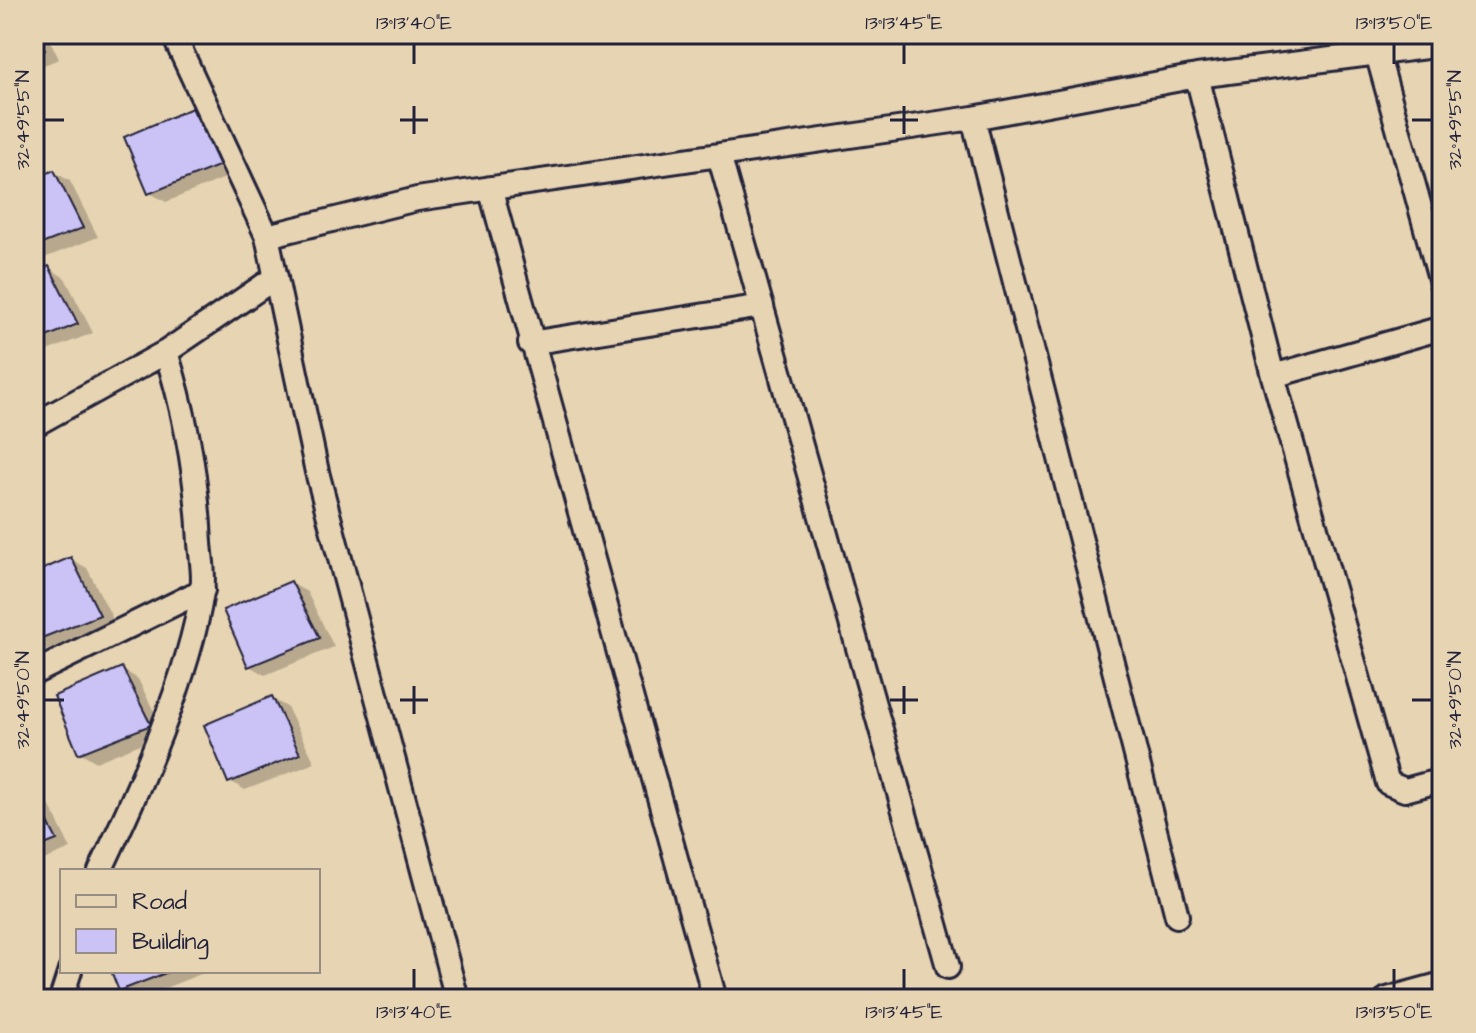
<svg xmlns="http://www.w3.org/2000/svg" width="1476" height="1033" font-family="'Architects Daughter',sans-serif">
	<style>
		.shadow { fill: #0003 }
		.building { fill: #cbc2f5; stroke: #22223b; stroke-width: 2 }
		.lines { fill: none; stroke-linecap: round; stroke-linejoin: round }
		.street-casing { stroke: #22223b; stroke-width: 28 }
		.street { stroke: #e7d4b2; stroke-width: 22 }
		.ticks { fill: none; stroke: #22223b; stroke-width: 3 }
		.neatline { fill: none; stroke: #22223b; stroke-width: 3 }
		.ticks-label { font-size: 20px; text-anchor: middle; fill: #22223b }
	</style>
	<rect width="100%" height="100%" fill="#e7d4b2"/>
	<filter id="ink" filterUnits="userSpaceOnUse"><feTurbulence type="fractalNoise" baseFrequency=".0125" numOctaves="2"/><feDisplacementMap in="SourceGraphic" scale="16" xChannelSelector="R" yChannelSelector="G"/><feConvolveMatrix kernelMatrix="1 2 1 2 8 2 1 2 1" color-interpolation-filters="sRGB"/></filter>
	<g filter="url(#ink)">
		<path class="shadow" d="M34,34h13l12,25 -25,10z
			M192,110l16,9 27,55 -69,28 -16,-9z
			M54,172l16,9 28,56 -64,25v-81z
			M49,268l16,10 28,55 -59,23v-81z
			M71,559l16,9 28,55 -70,28 -11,-6v-70z
			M291,583l16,9 27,55 -69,28 -16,-9z
			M122,669l16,10 27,55 -69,28 -16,-10z
			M271,698l16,9 28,56 -70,27 -15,-9z
			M34,788l10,6 27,55 -37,15z
			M113,971h93v1l-69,27 -16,-9z"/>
		<path class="building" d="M34,34l11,16 -11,4z
			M192,108l29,57 -73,29 -24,-57z
			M54,170l29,58 -49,19v-68z
			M49,266l29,58 -44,18v-69z
			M71,557l29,58 -66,26v-68z
			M291,581l29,57 -72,29 -25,-57z
			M122,667l29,58 -73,29 -24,-58z
			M272,696l28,58 -72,29 -24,-58z
			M34,795l23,45 -23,9z
			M111,971h60l-52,20z"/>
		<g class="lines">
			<g class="street-casing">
				<path id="street" d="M173,34l94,202 50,236 140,527
					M1377,53l65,233
					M1197,76l76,300 115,407 17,7 37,-10
					M973,118l204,798
					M719,155l229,812
					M490,188l225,811
					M267,236l150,-37 556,-81 224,-42 245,-31
					M530,343l232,-37
					M1273,376l169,-48
					M34,425l132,-73 110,-75
					M34,673l169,-83
					M100,871c38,-80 89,-193 102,-279 3,-16 -1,-34 -2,-49 -3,-66 -14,-128 -34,-191
					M61,999l9,-28
					M1387,999l55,-15"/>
			</g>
			<use href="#street" class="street"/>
		</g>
	</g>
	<path class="ticks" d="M414,44v20M904,44v20M1394,44v20M414,106v28M904,106v28M44,120h20M400,120h28M890,120h28M1412,120h20M414,686v28M904,686v28M44,700h20M400,700h28M890,700h28M1412,700h20M414,969v20M904,969v20M1394,969v20"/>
	<rect width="1476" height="1033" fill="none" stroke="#e7d4b2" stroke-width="88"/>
	<rect x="60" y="869" width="260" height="104" fill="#e7d4b2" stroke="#988d82" stroke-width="2"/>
	<rect x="76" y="895" width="40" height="12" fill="#e7d4b2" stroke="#988d82" stroke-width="2"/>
	<text x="132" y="909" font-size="24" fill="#22223b">Road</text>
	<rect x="76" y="929" width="40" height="24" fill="#cbc2f5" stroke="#988d82" stroke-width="2"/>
	<text x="132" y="949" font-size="24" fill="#22223b">Building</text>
	<rect x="44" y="44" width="1388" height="945" class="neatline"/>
	<g class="ticks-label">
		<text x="414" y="29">13°13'40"E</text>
		<text x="904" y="29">13°13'45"E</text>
		<text x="1394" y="29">13°13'50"E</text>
		<text transform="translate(22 120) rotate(-90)" y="7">32°49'55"N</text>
		<text transform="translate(1454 120) rotate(-90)" y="7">32°49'55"N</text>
		<text transform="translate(22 700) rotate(-90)" y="7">32°49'50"N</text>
		<text transform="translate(1454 700) rotate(-90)" y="7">32°49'50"N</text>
		<text x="414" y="1018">13°13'40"E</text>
		<text x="904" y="1018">13°13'45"E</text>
		<text x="1394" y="1018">13°13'50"E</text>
	</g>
</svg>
